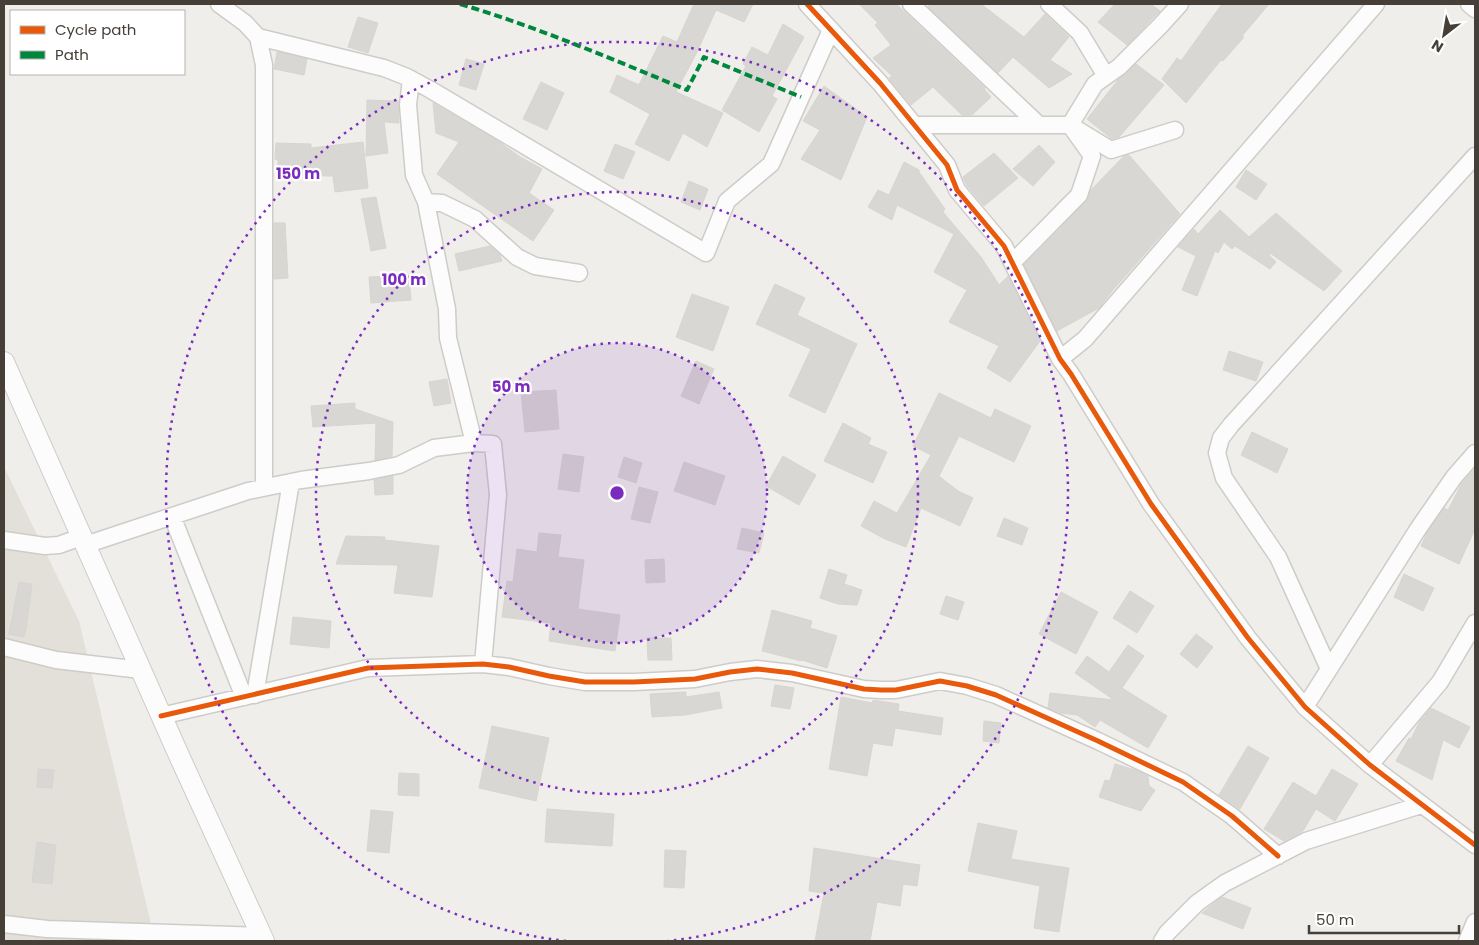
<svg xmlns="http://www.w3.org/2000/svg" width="1479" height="945" font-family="Poppins,sans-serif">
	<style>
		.residential { fill: #e3dfd9 }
		.building { fill: #d9d7d3; stroke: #d8d5d0 }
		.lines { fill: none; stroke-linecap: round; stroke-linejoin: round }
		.minor-casing { stroke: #ceccc8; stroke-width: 19 }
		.tertiary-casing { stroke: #ceccc8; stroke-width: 22 }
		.minor { stroke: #fdfcfc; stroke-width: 16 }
		.tertiary { stroke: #fdfcfc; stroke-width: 20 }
		.quiet { stroke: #00873e; stroke-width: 4; stroke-dasharray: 8 4; stroke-linecap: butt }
		.cycleway-casing { stroke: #fff; stroke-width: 8 }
		.cycleway { stroke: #e8590c; stroke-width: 5 }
		.ring { fill: none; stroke: #7b2cbf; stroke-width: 2.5; stroke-dasharray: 2.5 5 }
		.centre { fill: #7b2cbf; stroke: #fff; stroke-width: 2.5 }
		.ring-label { font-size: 15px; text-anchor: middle; font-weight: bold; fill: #7b2cbf; stroke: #fff; stroke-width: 4.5; stroke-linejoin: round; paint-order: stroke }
	</style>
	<rect width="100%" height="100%" fill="#f0eeea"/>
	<path class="residential" d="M4,467l75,154 76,320h-151z"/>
	<path class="building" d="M694,4h59l-9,18 -28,-12 -19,42 -21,40 47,21 -16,34 -24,-14 -14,28 -34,-17 15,-30 -40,-22 7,-17 22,10 24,-49 14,6z
		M859,4h37l89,84 -1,1 7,8 -19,18h-10l-29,-28 -22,18 -22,-27 3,-2 -19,-18 18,-13 -16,-20 3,-2z
		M930,4h51l43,33 21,-23 24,23 -19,23 22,14 -23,14 -36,-31 -15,16 -70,-66z
		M1115,4h36l9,7 -33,34 -29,-23z
		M1222,4h47l-27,32 2,1 -21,24 -2,-1 -35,43 -24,-24 15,-21 4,3z
		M358,17l20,6 -10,30 -20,-6z
		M783,24l21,13 -32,59 5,3 -18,33 -37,-22 24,-44 -3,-2 9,-17 16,8z
		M277,52l30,7 -3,16 -30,-6z
		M466,59l18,5 -8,26 -17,-5z
		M1136,64l28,21 -45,52 -7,2 -25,-20 31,-39z
		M541,82l23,11 -17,37 -24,-11z
		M824,86l43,31 -26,63 -40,-21 19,-29 -17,-9z
		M367,100l31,1 1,22 -15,-1 4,31 -22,3z
		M433,103l65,38 22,16 22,12 -13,24 25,17 -21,31 -96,-67 22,-32 -23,-9z
		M363,142l5,46 -33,4 -2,-16 -55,-1v-15l-3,-1 1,-16 35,1v4z
		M615,144l20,8 -12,27 -19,-8z
		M1039,145l16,17 -22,24 -20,-17z
		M994,153l24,25 -34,28 -17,-20 -4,-9z
		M1129,155l51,59 -67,76 -14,18 -42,23 -33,-66 62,-63 5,-12 33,-34z
		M904,162l15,8v2l26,37 -2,3 38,45 18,28 9,-9 32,65 -30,41 -23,-14 12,-22 -50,-24 18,-32 -33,-18 20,-38 -57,-29 -5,15 -24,-13 10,-17 11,5z
		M1246,170l21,14 -11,16 -20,-13z
		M689,181l19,8 -8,21 -19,-8z
		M376,197l10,51 -15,3 -10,-52z
		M1220,210l29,27 27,-24 66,58 -18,20 -54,-38 -1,2 7,7 -6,7 -35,-23 -3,3 -8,-7 -6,11 -3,-2 -18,45 -15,-6 14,-34 -18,-9 16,-18 4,5z
		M274,223h11l3,55 -14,1z
		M490,246l10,9 2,6 -43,10 -4,-17z
		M409,275l2,25 -40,3 -2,-26z
		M775,284l30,14 -8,17 60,29 -32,69 -36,-17 22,-47 -55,-25z
		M692,294l37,13 -16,44 -37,-14z
		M1229,351l34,11 -7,19 -33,-11z
		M696,361l18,8 -15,35 -18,-8z
		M447,379l4,24 -17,3 -5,-24z
		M556,390l3,39 -34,3 -4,-40z
		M939,393l52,25 4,-9 36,17 -17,36 -55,-26 -20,40 19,15 15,7 -13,28 -39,-18 -15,39 -21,-8 -24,-13 13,-25 23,12 34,-58 -18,-9z
		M355,403v6l38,13 -1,34 -17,4 1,-37 -63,4 -2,-21z
		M843,423l28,15 -3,6 19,8 -14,31 -49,-22z
		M1252,432l36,17 -11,24 -36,-18z
		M563,454l21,3 -5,35 -21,-3z
		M783,456l33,19 -17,30 -33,-19z
		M624,457l18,6 -6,20 -18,-6z
		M684,462l41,14 -10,29 -41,-14z
		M1475,468v61l-16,35 -38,-18 6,-13 17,-25 4,2 14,-27z
		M393,476v18l-18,1 -1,-15z
		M639,487l19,5 -8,31 -19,-4z
		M1004,518l24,10 -6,17 -25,-9z
		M742,528l22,5 -5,20 -22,-4z
		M539,533l22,2 -3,22 26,3 -6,49 42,6 -5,36 -66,-10 2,-18 -49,-6 5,-36 6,1 4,-33 20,3z
		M346,536l39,1v3l54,6 -7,51 -38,-4 4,-28 -62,-1z
		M664,559l1,23 -19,1 -1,-23z
		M829,569l18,6 -3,9 18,6 -5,15 -19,-1 -18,-6z
		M1404,574l30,14 -11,23 -29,-14z
		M19,582l13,2 -6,45 -2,8 -15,-3z
		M1130,591l24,15 -17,27 -24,-15z
		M1061,592l37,20 -22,42 -37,-20z
		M946,596l18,6 -6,18 -18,-6z
		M772,610l40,11 -2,7 27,8 -10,32 -25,-8 -1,1 -39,-10z
		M293,617l38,4 -2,27 -39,-4z
		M1196,634l17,13 -16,21 -17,-14z
		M647,638h24l1,22h-24z
		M1128,645l16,11 -22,32 45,28 -19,32 -48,-28 -5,7 -18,-12 -16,-2 -13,-5 2,-15 64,7 -39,-27 12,-17 22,16z
		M775,685l19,3 -4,21 -19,-3z
		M686,692v5l33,-5 3,16 -37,7 -33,2 -2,-23z
		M841,697l31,6 1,-3 26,4 -1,7 45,7 -2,17 -46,-7 -3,18 -19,-3 -6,33 -38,-7z
		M1431,708l39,19 -11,21 -16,-8 -11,40 -36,-19 13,-23 2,1 8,-16z
		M984,721l17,2 -2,20 -16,-2z
		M492,726l57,12 -13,63 -57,-13z
		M1248,746l21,12 -29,51 -21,-14z
		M1115,764l20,6 13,6 1,10 6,4 -14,21 -42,-14 6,-17 5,1z
		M38,769l16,1 -2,18 -15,-1z
		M1332,769l26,15 -23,37 -19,-12 -13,22 -19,10 -20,-12 29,-47 23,14z
		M399,773l20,1v22l-21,-1z
		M547,809l67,5 -2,32 -67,-4z
		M371,810l22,2 -4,41 -22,-2z
		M978,823l39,8 -6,28 58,9 -10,64 -25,-4 6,-42 -72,-15z
		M37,842l19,3 -4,39 -20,-2z
		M814,848l106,17 -3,21 -14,-2 -3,22 -23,-4 -7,39h-55l9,-48 -15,-2z
		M665,850l21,1 -2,37 -20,-1z
		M1222,897l29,11 -8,21 -41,-16z"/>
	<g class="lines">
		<g class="minor-casing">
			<path id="minor" d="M219,4l26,19 13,14 6,28v422
				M807,4l73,79 67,82 10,25 47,56 56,113 11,15 80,130 97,134 57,69 65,58 105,80
				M911,4l128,121
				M1049,4l31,29 26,43
				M1469,4l6,5
				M258,37l126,31 23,9 24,13 275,163 21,-52 44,-37 60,-134
				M411,79l-3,26 6,70 12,27 21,107 1,29 26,105
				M915,125h155l41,25 64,-20
				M426,202l16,1 33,16 42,38 18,9 44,7
				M1013,262l66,-67 13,-39 -22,-31 25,-41 24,-17 41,-41 20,-22
				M1060,359l25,-20 46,-53 245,-282
				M172,516l72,181
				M4,540l41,6 14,-1 22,-8
				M85,545l163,-54 53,-11 68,-9 30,-6 35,-17 40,-5 19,1 5,51 -15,169
				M4,647l52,13 85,10
				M1329,669l-51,-112 -54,-79 -7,-25 4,-15 10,-13 244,-269
				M255,695l36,-213
				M1305,707l113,-178 36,-52 21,-24
				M161,716l207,-48 115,-4 26,3 40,9 36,6h49l61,-3 35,-7 27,-3 35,4 72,16 17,1h15l44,-9 27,5 29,9 102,46 85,41 49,34 46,40
				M1370,765l70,-83 35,-59
				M4,924l43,5 214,7
				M1162,941l5,-8 30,-30 28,-20 81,-42 115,-36
				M1467,941l8,-19"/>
		</g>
		<g class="tertiary-casing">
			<path id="tertiary" d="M4,362l177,398 83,181"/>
		</g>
		<use href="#minor" class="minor"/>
		<use href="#tertiary" class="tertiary"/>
		<path class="quiet" d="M460,4c77,23 152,55 227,86l17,-33 97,40"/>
		<g class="cycleway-casing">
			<path id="cycleway" d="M807,4l73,79 67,82 10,25 47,56 56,113 11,15 80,130 97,134 57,69 65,58 105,80
				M161,716l207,-48 115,-4 26,3 40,9 36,6h49l61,-3 35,-7 27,-3 35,4 72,16 17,1h15l44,-9 27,5 29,9 102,46 85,41 49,34 46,40"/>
		</g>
		<use href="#cycleway" class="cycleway"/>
	</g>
	<circle cx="617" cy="493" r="150" fill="#7b2cbf" fill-opacity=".12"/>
	<g class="ring">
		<circle cx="617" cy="493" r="150"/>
		<circle cx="617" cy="493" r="301"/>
		<path d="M566 941A451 451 0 1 1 668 941"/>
	</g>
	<circle cx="617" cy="493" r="8" class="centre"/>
	<g class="ring-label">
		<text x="298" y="179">150 m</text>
		<text x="404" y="285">100 m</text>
		<text x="511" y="392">50 m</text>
	</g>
	<rect width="1479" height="945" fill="none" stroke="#453f38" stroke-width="10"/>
	<rect x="10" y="10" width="175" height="65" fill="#ffffff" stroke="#b5b2af"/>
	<rect x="20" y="26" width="25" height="8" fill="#e8590c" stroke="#b5b2af"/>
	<text x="55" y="35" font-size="15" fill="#453f38">Cycle path</text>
	<rect x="20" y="51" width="25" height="8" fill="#00873e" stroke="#b5b2af"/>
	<text x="55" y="60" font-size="15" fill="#453f38">Path</text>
	<g transform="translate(1444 35) rotate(211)" stroke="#ffffff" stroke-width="4" paint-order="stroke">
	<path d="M0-4L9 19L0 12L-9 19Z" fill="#453f38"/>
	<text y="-8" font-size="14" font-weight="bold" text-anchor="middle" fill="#453f38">N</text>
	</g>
	<path d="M1309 925v8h150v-8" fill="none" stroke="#453f38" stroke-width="2.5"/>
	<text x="1316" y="925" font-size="15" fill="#453f38" stroke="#ffffff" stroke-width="4" paint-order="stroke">50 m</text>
</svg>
